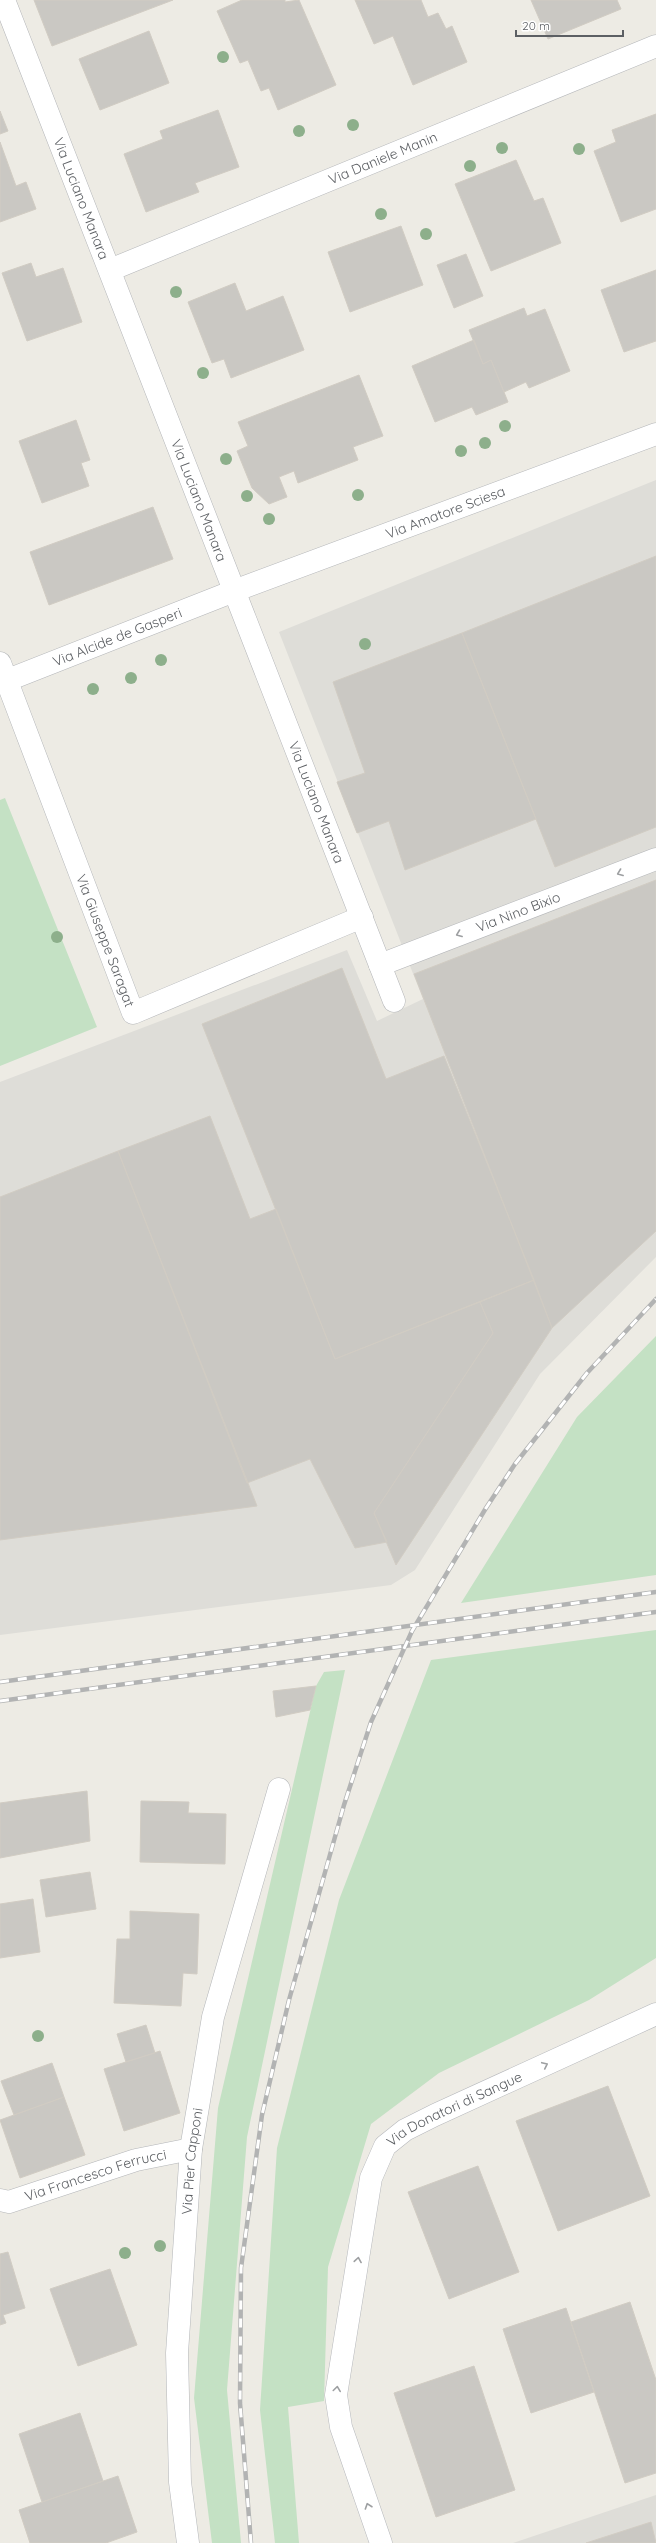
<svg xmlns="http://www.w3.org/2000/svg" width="656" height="2543" font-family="Quicksand,sans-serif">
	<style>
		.industrial { fill: #deddd8 }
		.green { fill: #c4e1c4 }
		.building { fill: #cac8c3; stroke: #d1ccc3 }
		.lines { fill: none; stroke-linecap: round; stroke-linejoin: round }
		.street-casing { stroke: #b4b6b9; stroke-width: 23 }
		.secondary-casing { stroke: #b6b8bc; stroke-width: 23 }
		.street { stroke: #fff; stroke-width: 22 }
		.secondary { stroke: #fff; stroke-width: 22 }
		.rail-casing { stroke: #b2b3b3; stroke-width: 4.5 }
		.rail { stroke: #fff; stroke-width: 3; stroke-dasharray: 9; stroke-linecap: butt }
		.tree { fill: #8daf8b }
		.oneway { stroke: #9d9fa1 }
		.labels { text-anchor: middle; stroke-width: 4; stroke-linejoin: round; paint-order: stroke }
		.street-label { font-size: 14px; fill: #5c5f63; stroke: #fff }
	</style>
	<rect width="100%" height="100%" fill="#edebe4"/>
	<path class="industrial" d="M656,480v777l-116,117 -125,196 -24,15 -391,50v-553l347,-132 30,71 46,-22 -144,-367z
		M656,2495v48h-143z"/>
	<path class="green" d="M5,798l92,229 -97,39v-266z
		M656,1336v239l-195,28 116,-186z
		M656,1630v328l-67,42 -150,73 -68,51 -43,143 -4,134 -36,6 11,136h-24l-15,-133 17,-262 62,-248 92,-240z
		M345,1670l-98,467 -20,253 14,153h-29l-18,-145 24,-290 98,-422 8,-14z"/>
	<path class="building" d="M34,0h139l-121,46z
		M242,0h43v2l14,-2 37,85 -58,25 -9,-22 -8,3 -13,-31 -8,3 -23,-52z
		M355,0h66l7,17 10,-4 8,16 6,-3 15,36 -54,23 -20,-49 -19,8z
		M531,0h86l4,9 -73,30z
		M149,31l20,52 -69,27 -21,-51z
		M218,110l21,57 -44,16 4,9 -53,20 -22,-58 39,-15 -3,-8z
		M0,111l8,20 -8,3z
		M656,114v95l-35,13 -27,-71 22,-9 -4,-12z
		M0,142l16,44 10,-4 10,27 -36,13z
		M516,160l18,41 9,-3 18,45 -70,28 -36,-87z
		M401,226l22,59 -73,27 -22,-60z
		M466,254l17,42 -29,12 -17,-43z
		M31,263l5,14 27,-9 19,54 -55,19 -25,-68z
		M656,270v71l-32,11 -23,-62z
		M235,283l11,28 37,-15 21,54 -73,28 -7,-19 -12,4 -24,-61z
		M524,308l3,8 18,-7 25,62 -41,17 -3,-6 -22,10 -13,-32 -8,4 -14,-34z
		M474,340l9,24 8,-4 17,42 -32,13 -4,-8 -37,15 -23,-56z
		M359,375l24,61 -30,11 5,13 -60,23 -4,-12 -15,6 8,20 -18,7 -17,-16 -15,-37 11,-5 -10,-24z
		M76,420l14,40 -9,3 8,23 -47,17 -23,-62z
		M153,507l20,52 -124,46 -19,-53z
		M656,556v271l-101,40 -93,-234z
		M462,633l74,186 -131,51 -16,-49 -32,12 -20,-51 28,-9 -32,-91z
		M656,880v351l-104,97 -138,-354z
		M342,968l44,111 58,-23 90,224 -199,79 -133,-335z
		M210,1116l40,103 26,-10 59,150 145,-57 13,31 -119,180 13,29 -32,6 -45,-89 -63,24 -129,-332z
		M118,1151l139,355 -257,34v-343z
		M534,1280l18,48 -156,237 -22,-52 119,-180 -13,-31z
		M316,1686l-6,24 -34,7 -3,-26z
		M87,1791l3,50 -90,17v-55z
		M141,1801l48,1 -1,11 38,1 -1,50 -85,-2z
		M90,1872l6,37 -50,8 -6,-37z
		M33,1899l7,53 -40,6v-54z
		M130,1911l69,3 -2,60 -14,-1 -2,33 -67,-3 3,-64h13z
		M146,2025l9,28 -29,9 -9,-28z
		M160,2051l20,62 -56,18 -20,-62z
		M52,2063l12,34 -50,18 -13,-34z
		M608,2086l42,110 -92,35 -42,-110z
		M64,2097l21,58 -65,23 -20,-58z
		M478,2166l41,106 -70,27 -41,-107z
		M8,2252l17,56 -22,7 3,8 -6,2v-71z
		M110,2269l27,76 -59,21 -28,-77z
		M630,2302l26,78v93l-31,10 -54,-161z
		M566,2308l28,84 -63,21 -28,-84z
		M474,2366l41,124 -79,27 -42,-124z
		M80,2413l23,68 -61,21 -23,-68z
		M118,2476l19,56 -31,11h-76l-11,-33z
		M651,2522l5,21h-70z"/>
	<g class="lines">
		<g class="street-casing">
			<g id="street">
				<path id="s1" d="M4,0l390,1001"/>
				<path id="s2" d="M110,270l546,-224"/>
				<path id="s3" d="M0,663l133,350 229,-96"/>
				<path id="s4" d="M0,683l234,-92 422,-157"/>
				<path id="s5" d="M380,965l276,-106"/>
				<path id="s6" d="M0,2200l9,2 127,-42 55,-11"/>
				<path id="s7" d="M188,2543l-8,-61 -3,-129 14,-204 22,-132 66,-228"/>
			</g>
		</g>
		<g class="secondary-casing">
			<g id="secondary">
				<path id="s8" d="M381,2543l-40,-116 -5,-32 35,-217 14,-32 20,-16 30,-15 221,-101"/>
			</g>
		</g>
		<use href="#street" class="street"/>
		<use href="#secondary" class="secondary"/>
		<g class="rail-casing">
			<path id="rail" d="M0,1682l656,-90
				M0,1701l656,-89
				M251,2543l-11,-140 1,-135 21,-153 27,-115 55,-195 27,-83 41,-91 74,-123 29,-44 72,-91 69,-74"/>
		</g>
		<use href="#rail" class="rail"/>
	</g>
	<g class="tree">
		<circle cx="223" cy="57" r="6"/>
		<circle cx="353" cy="125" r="6"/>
		<circle cx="299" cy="131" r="6"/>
		<circle cx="502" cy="148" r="6"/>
		<circle cx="579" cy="149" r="6"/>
		<circle cx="470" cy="166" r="6"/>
		<circle cx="381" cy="214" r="6"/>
		<circle cx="426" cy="234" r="6"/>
		<circle cx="176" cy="292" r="6"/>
		<circle cx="203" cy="373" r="6"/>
		<circle cx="505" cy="426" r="6"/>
		<circle cx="485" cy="443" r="6"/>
		<circle cx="461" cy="451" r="6"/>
		<circle cx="226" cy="459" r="6"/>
		<circle cx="358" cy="495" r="6"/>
		<circle cx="247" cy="496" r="6"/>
		<circle cx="269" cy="519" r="6"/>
		<circle cx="365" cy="644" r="6"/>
		<circle cx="161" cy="660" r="6"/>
		<circle cx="131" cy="678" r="6"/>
		<circle cx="93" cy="689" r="6"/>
		<circle cx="57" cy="937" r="6"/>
		<circle cx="38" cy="2036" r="6"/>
		<circle cx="160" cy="2246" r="6"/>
		<circle cx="125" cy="2253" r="6"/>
	</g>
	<defs><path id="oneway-chevron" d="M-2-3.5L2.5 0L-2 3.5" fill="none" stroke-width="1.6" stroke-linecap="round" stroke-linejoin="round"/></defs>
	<g class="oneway">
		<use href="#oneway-chevron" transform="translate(620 873) rotate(159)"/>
		<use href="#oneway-chevron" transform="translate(459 934) rotate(159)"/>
		<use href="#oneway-chevron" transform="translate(545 2065) rotate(-25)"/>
		<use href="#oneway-chevron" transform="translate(358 2260) rotate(-81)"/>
		<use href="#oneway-chevron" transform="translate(337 2389) rotate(-82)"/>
		<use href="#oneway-chevron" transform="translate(368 2506) rotate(-109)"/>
	</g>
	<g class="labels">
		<g class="street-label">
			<text dy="5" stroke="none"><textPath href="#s2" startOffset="295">Via Daniele Manin</textPath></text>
			<text dy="5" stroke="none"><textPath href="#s1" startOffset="213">Via Luciano Manara</textPath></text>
			<text dy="5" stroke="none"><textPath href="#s1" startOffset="537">Via Luciano Manara</textPath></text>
			<text dy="5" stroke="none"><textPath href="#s4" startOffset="477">Via Amatore Sciesa</textPath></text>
			<text dy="5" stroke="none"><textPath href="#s4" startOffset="126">Via Alcide de Gasperi</textPath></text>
			<text dy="5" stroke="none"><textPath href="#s1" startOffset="861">Via Luciano Manara</textPath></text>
			<text dy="5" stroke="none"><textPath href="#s5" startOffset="148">Via Nino Bixio</textPath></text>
			<text dy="5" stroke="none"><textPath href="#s3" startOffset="297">Via Giuseppe Saragat</textPath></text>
			<text dy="5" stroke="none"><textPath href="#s8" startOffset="489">Via Donatori di Sangue</textPath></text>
			<text dy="5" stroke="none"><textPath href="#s7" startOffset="383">Via Pier Capponi</textPath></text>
			<text dy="5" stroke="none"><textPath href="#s6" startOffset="100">Via Francesco Ferrucci</textPath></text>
		</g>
	</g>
	<path d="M516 30v6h107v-6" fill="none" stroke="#5c5f63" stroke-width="2"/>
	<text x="522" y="30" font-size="12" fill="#5c5f63" stroke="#ffffff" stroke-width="3" paint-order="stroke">20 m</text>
</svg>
